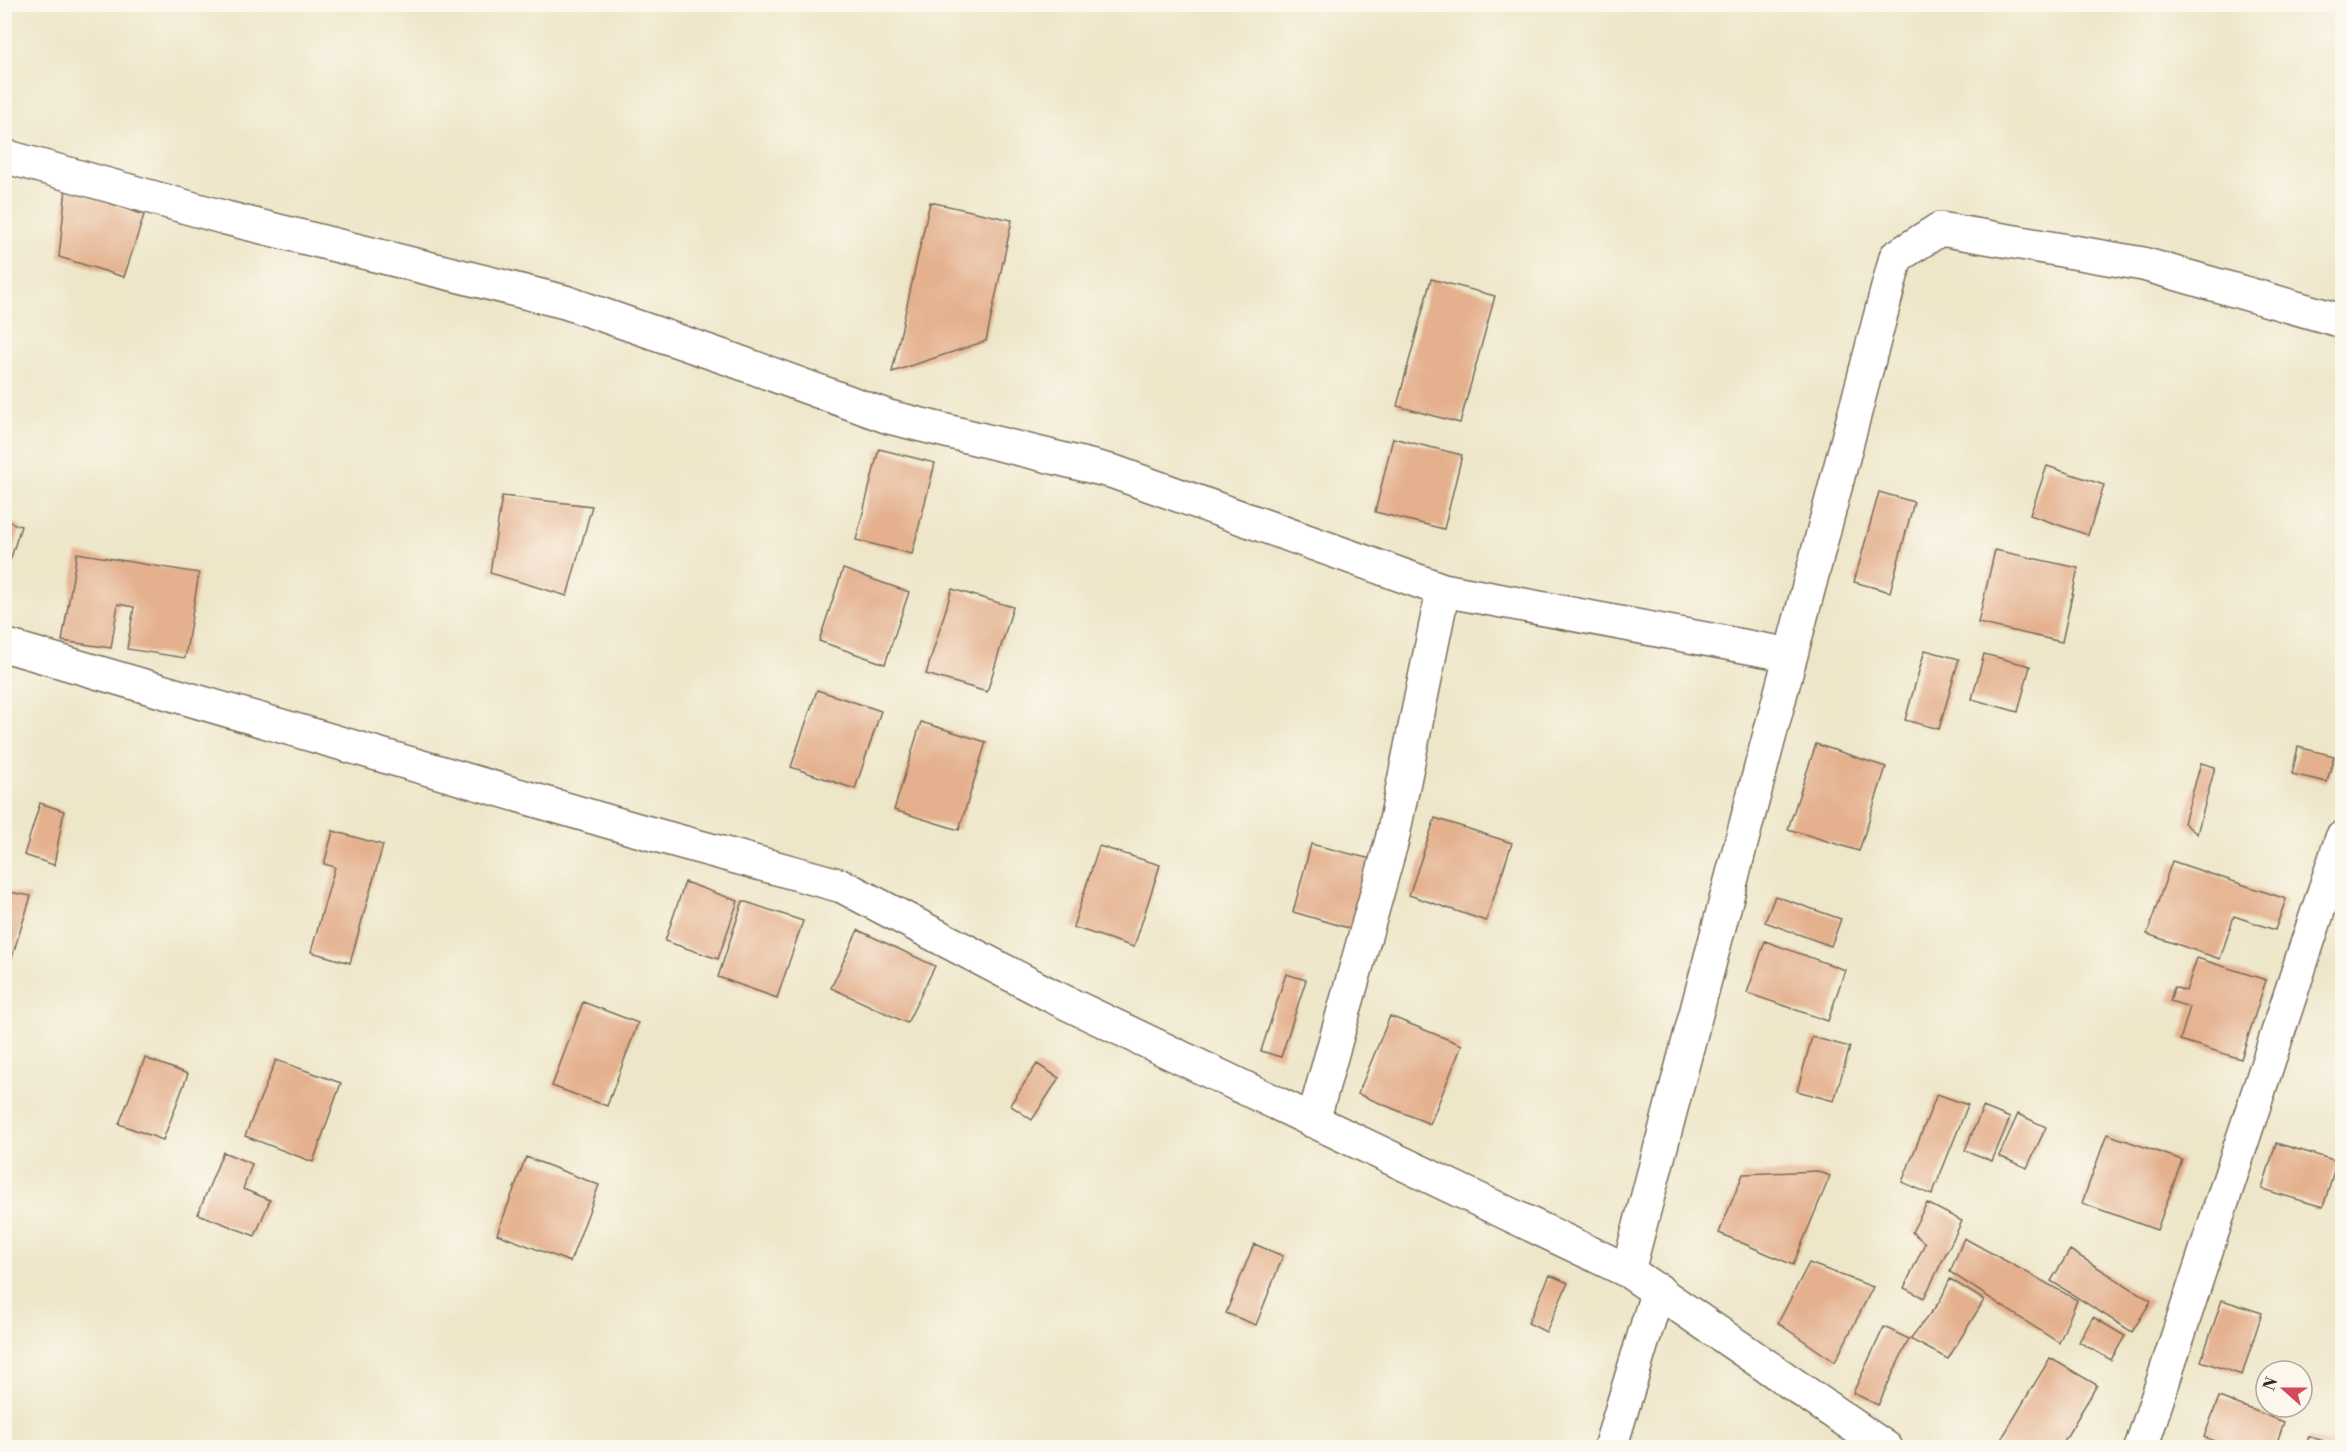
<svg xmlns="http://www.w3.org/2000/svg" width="2347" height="1452" font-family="'Libre Bodoni',serif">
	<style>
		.building { fill: #e4b08d }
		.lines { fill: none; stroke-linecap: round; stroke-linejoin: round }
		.minor-casing { stroke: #7a6c5a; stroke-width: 36 }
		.minor { stroke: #fff; stroke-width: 33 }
	</style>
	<rect width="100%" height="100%" fill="#fbf7ec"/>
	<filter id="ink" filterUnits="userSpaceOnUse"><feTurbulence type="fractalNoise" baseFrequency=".0167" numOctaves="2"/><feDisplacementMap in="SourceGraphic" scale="12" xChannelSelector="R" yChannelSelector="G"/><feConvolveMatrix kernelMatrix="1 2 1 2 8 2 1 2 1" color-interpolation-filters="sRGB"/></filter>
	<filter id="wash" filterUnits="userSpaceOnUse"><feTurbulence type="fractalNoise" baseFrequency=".008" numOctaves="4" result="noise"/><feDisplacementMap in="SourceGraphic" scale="24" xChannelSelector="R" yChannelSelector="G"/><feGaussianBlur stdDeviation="1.35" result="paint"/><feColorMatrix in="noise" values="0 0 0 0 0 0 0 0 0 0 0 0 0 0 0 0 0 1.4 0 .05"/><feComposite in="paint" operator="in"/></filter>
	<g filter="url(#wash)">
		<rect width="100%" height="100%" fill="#eee6c9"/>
		<g id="blocks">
			<path class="building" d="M66,188l78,27 -20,62 -65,-20z
				M930,202l82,18 -26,121 -94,31z
				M1431,279l64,17 -35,127 -63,-17z
				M1393,438l69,17 -18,74 -69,-17z
				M879,449l56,14 -23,91 -56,-14z
				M2047,466l57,19 -16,50 -58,-20z
				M1879,492l35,10 -24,90 -36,-10z
				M502,496l90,10 -25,90 -77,-23z
				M4,520l17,6 -16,51h-1z
				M1995,550l83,18 -16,74 -84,-19z
				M77,553l122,20 -14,85 -58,-9 7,-42 -16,-3 -7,44 -49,-7z
				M843,569l66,23 -24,72 -66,-23z
				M952,589l61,18 -26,85 -61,-18z
				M1925,650l34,9 -20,70 -34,-9z
				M1984,654l46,12 -12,46 -46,-13z
				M817,690l64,21 -26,78 -64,-22z
				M921,722l65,20 -27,88 -65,-20z
				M1816,744l70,23 -27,84 -71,-22z
				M2298,747l36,9 -7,26 -35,-8z
				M2201,763l14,4 -18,67 -13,-11z
				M40,803l24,8 -10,54 -30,-10z
				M1435,818l77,25 -26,78 -77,-26z
				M333,831l50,14 -33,118 -39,-11 24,-85 -11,-3z
				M1311,844l60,15 -19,70 -59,-17z
				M1099,846l61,19 -26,82 -61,-20z
				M2172,861l114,38 -11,31 -41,-14 -14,43 -73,-25z
				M685,882l53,19 -20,58 -53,-18z
				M4,891l27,5 -24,77 -3,-1z
				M1775,896l66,23 -10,27 -66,-24z
				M743,901l60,20 -26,77 -59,-21z
				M858,930l77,36 -28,57 -76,-35z
				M1765,941l80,29 -17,51 -81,-28z
				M2197,958l69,22 -25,79 -61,-19 10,-33 -20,-6 4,-14 12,4z
				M1286,974l20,6 -25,77 -20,-6z
				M583,1002l55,21 -31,83 -55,-20z
				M1390,1016l72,29 -32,79 -72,-30z
				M1812,1037l38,10 -16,54 -37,-10z
				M145,1058l43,16 -25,66 -44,-16z
				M276,1060l65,23 -28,79 -68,-26z
				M1037,1064l22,14 -27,42 -22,-15z
				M1937,1094l31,11 -36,90 -30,-13z
				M1983,1107l27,11 -18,43 -27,-11z
				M2018,1114l28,13 -19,41 -28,-12z
				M2107,1134l75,26 -25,70 -75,-27z
				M2276,1143l61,18 -14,46 -61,-18z
				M223,1152l29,12 -9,25 27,11 -15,36 -57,-22z
				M526,1157l73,28 -29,77 -73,-28z
				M1818,1171l12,5 -37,89 -74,-32 24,-59z
				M1927,1203l35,18 -38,77 -20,-10 21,-45 -13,-11z
				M1964,1238l113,62 -18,43 -109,-71z
				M1254,1244l29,12 -27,69 -30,-12z
				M2070,1250l81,51 -19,31 -81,-51z
				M1809,1263l64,24 -38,75 -57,-39z
				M1550,1275l18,8 -22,49 -18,-9z
				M1950,1279l34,21 -36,59 -38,-20 30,-38z
				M2222,1300l40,13 -20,62 -41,-14z
				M2093,1317l32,19 -14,24 -32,-18z
				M1884,1327l25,12 -31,66 -25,-12z
				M2050,1358l47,27 -37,63h-64z
				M2219,1397l65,25 -9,26h-54l1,-4 -18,-7z
				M2309,1436l31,11v1h-35z"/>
		</g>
	</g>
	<g filter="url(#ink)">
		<use href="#blocks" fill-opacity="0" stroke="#7a6c5a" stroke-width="1.5"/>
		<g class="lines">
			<g class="minor-casing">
				<path id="minor" d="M4,156l222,62 339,84 168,58 156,57 225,55 329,118 348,65
					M4,645l630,184 208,57 210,110 576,275 258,177
					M1313,1121l79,-281 51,-250
					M1628,1271l268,-1014 44,-28 203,35 199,57
					M1610,1448l48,-158
					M2141,1448l201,-610"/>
			</g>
			<use href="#minor" class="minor"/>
		</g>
	</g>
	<rect width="2347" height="1452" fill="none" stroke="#fbf7ec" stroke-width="24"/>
	<g transform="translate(2284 1389) rotate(291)"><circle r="28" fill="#fbf7ec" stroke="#aea59a" stroke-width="1.5"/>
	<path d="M0-4.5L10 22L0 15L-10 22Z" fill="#d1495b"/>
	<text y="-9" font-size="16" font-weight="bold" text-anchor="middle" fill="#3b2a1e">N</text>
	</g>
</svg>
